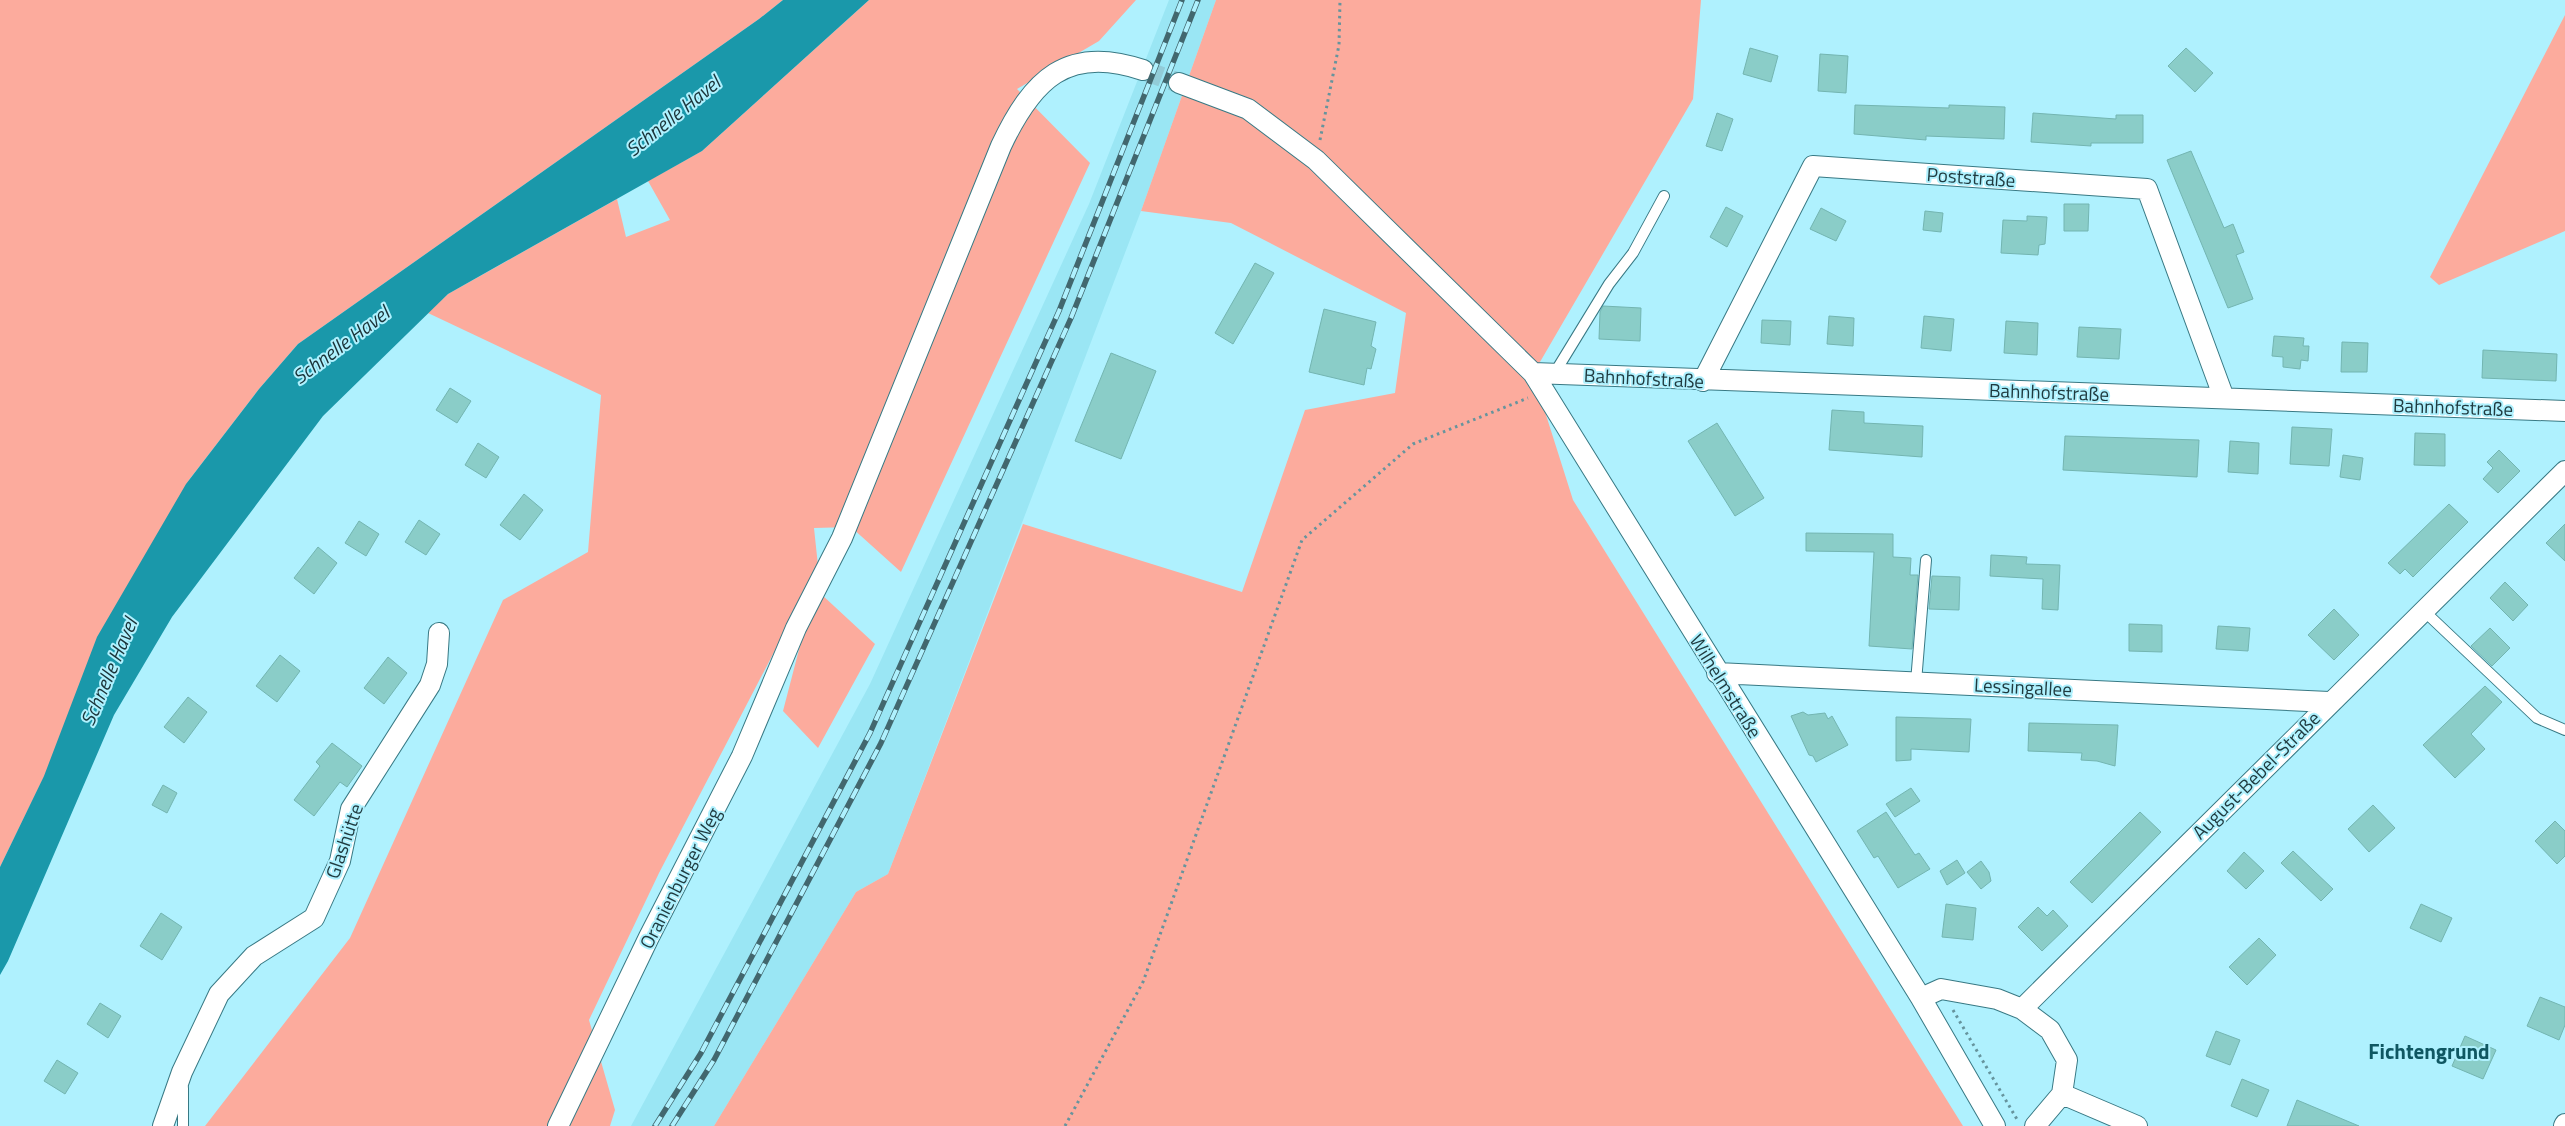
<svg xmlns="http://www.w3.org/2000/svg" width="2565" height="1126" font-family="'Titillium Web',sans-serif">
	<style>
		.built { fill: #9ae6f4 }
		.green { fill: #fcab9d }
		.water { fill: #1a98aa }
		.building { fill: #8acdc8; stroke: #73b5b1 }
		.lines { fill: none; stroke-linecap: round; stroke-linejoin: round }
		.minor-tunnel { stroke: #92ccd8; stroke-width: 20; stroke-dasharray: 20 10; stroke-linecap: butt }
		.service-casing { stroke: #387984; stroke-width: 12 }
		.minor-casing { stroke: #387984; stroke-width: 22 }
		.path { stroke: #66949d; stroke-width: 3; stroke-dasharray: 2.5 4; stroke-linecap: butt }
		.service { stroke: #fff; stroke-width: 10 }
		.minor { stroke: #fff; stroke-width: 20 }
		.rail-casing { stroke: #42676e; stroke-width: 5.5 }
		.rail { stroke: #aff1fe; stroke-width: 4; stroke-dasharray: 11; stroke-linecap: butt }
		.labels { text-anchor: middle; stroke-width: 4; stroke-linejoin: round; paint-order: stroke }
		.street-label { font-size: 19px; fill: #1f3a3f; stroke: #aff1fe }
		.water-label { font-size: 20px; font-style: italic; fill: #1a3237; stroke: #aff1fe }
		.quarter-label { font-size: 21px; font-weight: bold; fill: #0f5762; stroke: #aff1fe }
	</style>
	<rect width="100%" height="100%" fill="#aff1fe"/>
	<path class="built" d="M1169,0h47l-75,211 -253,663 -32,18 -142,234h-83l239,-442 219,-480z"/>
	<path class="green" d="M0,0h783l-24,19 -461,325 -39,45 -70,91 -189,387z
		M869,0h267l-37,41 -82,48 73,74 -189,409 -50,-45 -37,1 7,66 54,50 -57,104 -35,-37 25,-96 -11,-7 -138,265 -70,147 26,90 -5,16h-405l145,-188 153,-338 85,-48 13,-157 -173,-82 20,-19 169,-95 9,38 44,-17 -22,-39 54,-30z
		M1216,0h485l-8,99 -160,275 40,126 390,626h-1249l142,-234 32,-18 135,-350 219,68 63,-182 90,-17 11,-80 -175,-90 -90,-12z
		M2565,15v216l-126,54 -9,-8z"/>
	<path class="water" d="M783,0h86l-167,151 -254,143 -125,122 -151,201 -58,98 -106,246 -8,14v-108l44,-91 53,-139 89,-153 73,-95 39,-45 461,-325z"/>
	<path class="building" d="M1750,48l28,8 -7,26 -28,-8z
		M2186,48l27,25 -18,19 -27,-26z
		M1820,54l28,2 -2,37 -28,-2z
		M1855,105l94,3v-3l56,2 -1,32 -78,-3v4l-72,-6z
		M1717,113l16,6 -11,32 -16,-5z
		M2033,113l83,6v-4h27v28h-52v3l-60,-4z
		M2191,151l33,77 9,-4 11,28 -8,3 17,44 -25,9 -61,-148z
		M2064,204h25l-1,27h-24z
		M1726,207l17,9 -16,31 -17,-10z
		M1821,208l25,13 -10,20 -26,-12z
		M1925,211l18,2 -2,19 -18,-2z
		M2027,216l20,1 -2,27 -6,1 -1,10 -37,-2 2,-33 24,1z
		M1255,263l19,10 -41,71 -18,-11z
		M1603,306l38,2 -1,33 -41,-2 1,-27z
		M1324,309l52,13 -5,24 5,3 -5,20 -4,-1 -3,17 -55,-13z
		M1829,316l25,2 -1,28 -26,-2z
		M1924,316l30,3 -3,32 -30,-3z
		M1762,320l29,1 -1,24 -29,-2z
		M2006,321l32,2 -1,32 -33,-2z
		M2079,327l42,2 -2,30 -42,-2z
		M2274,336l30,2 -1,8h6l-1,15 -7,-1 -1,9 -17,-2v-10l-11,-1z
		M2342,342l26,1 -1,29h-26z
		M2483,350l74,4 -1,27 -74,-3z
		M1111,353l45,18 -35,88 -46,-18z
		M450,388l21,13 -14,22 -21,-13z
		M1832,410l32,2v11l59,3 -1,31 -93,-7z
		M1717,423l47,75 -29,18 -47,-75z
		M2292,427l40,2 -3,37 -39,-2z
		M2415,433l30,1v32l-31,-1z
		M2065,436l134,4 -2,37 -134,-7z
		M2230,441l29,2 -1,31 -30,-2z
		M478,443l21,14 -13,21 -21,-13z
		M2499,450l21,21 -22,22 -15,-14 10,-11 -6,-6z
		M2343,455l20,3 -3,22 -20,-3z
		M524,494l19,16 -23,30 -20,-15z
		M2449,504l19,18 -55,55 -8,-8 -5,5 -12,-11z
		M419,520l21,14 -14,21 -21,-13z
		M359,521l20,13 -13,22 -21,-13z
		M2565,524v37l-19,-18z
		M1806,533l87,1v23l18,1 -1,17h8l-6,74 -43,-3 5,-94 -68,-1z
		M318,547l19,16 -23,31 -20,-16z
		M1991,555l36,2 -1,7 34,1 -2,45 -16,-1 1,-30 -53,-3z
		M1932,576l28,1 -1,33 -30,-1z
		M2505,582l23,23 -15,16 -23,-23z
		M2334,609l25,26 -25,25 -26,-25z
		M2129,624l33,1v27l-33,-1z
		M2218,626l32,2 -2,23 -32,-2z
		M2490,628l20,20 -18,18 -21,-20z
		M280,655l20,16 -23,31 -21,-16z
		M388,657l19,16 -23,31 -20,-16z
		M2485,686l17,16 -31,32 14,15 -30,29 -32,-33z
		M188,697l19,15 -23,31 -20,-16z
		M1803,712l5,3 17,-2 3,6 4,-3 16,29 -32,17 -3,-6 -4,-1 -18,-39z
		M1896,717l75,2 -2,33 -58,-3v11l-15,1z
		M2029,723l89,2 -3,41 -18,-5 -16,-1 1,-7 -54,-2z
		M332,743l30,23 -15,21 -7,-5 -26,34 -20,-16 26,-34 -4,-4z
		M163,785l14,8 -10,20 -15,-8z
		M1911,788l9,13 -25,16 -9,-13z
		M2373,805l22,23 -26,24 -21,-23z
		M1886,812l29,43 4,-2 11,16 -32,19 -20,-32 -4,2 -17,-27z
		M2140,812l21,20 -69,71 -22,-21z
		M2555,821l10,10v25l-8,8 -22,-23z
		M2293,851l40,38 -12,12 -40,-38z
		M2244,852l20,19 -18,18 -19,-18z
		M1957,860l8,13 -18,12 -7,-14z
		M1981,861l8,11 2,9 -10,8 -14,-17z
		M1946,904l30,4 -3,32 -31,-3z
		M2421,904l31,14 -11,24 -31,-14z
		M2038,907l9,9 6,-6 15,16 -26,25 -24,-24z
		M161,913l21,14 -20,33 -22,-14z
		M2259,938l17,17 -29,30 -18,-18z
		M2540,997l25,10v18l-6,15 -32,-14z
		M100,1003l21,13 -13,22 -21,-14z
		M2216,1031l24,9 -10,25 -24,-9z
		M2465,1036l31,14 -13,29 -31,-13z
		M57,1060l21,13 -13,21 -21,-13z
		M2242,1079l27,11 -12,27 -26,-11z
		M2297,1100l62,26h-72z"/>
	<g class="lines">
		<path class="minor-tunnel" d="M1143,70l36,13"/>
		<g class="service-casing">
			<path id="service" d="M1554,374l55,-90 24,-31 31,-57
				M2423,610l114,108 28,12
				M1916,682l10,-122
				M183,1088v38"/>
		</g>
		<g class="minor-casing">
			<path id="minor" d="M1179,83l69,26 68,51 217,213 388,625 74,128
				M1533,373l1032,38
				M1703,381l110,-215 334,23 77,209
				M1717,673l612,29
				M1921,998l20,-9 56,10 25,10 28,21 17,30 -5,34 -27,32
				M2022,1009l543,-538
				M2062,1094l75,32
				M163,1126l19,-54 37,-78 35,-38 60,-38 26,-57 11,-52 79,-124 7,-21 2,-31
				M558,1126l91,-189 93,-181 54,-128 46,-90 159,-392c31,-66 66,-102 142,-76
				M2564,1126l1,-2"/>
		</g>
		<path class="path" d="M1320,140l19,-95 1,-45
			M1953,1010l65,111
			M1065,1126l78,-144 159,-442 111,-96 115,-46"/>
		<use href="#service" class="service"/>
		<use href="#minor" class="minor"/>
		<g class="rail-casing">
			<path id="rail" d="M655,1126l46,-73 169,-320 189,-422 123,-311
				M672,1126l42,-66 167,-317 190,-425 127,-318"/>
		</g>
		<use href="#rail" class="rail"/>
	</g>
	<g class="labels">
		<g class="street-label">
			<text transform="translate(1971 177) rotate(4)" y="7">Poststraße</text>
			<text transform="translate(1644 378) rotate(3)" y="7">Bahnhofstraße</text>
			<text transform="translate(2049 392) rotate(2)" y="7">Bahnhofstraße</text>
			<text transform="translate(2453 407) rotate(2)" y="7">Bahnhofstraße</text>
			<text transform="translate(1726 686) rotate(58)" y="7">Wilhelmstraße</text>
			<text transform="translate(2023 687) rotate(3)" y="7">Lessingallee</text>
			<text transform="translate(2256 775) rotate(-45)" y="7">August-Bebel-Straße</text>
			<text transform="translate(344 841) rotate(-71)" y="7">Glashütte</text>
			<text transform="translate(680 878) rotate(-63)" y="7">Oranienburger Weg</text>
		</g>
		<g class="water-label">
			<text transform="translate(673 116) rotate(-39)" y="7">Schnelle Havel</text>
			<text transform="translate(341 345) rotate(-37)" y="7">Schnelle Havel</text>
			<text transform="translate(109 672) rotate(-67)" y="7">Schnelle Havel</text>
		</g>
		<g class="quarter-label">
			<text x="2429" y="1059">Fichtengrund</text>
		</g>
	</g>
</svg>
